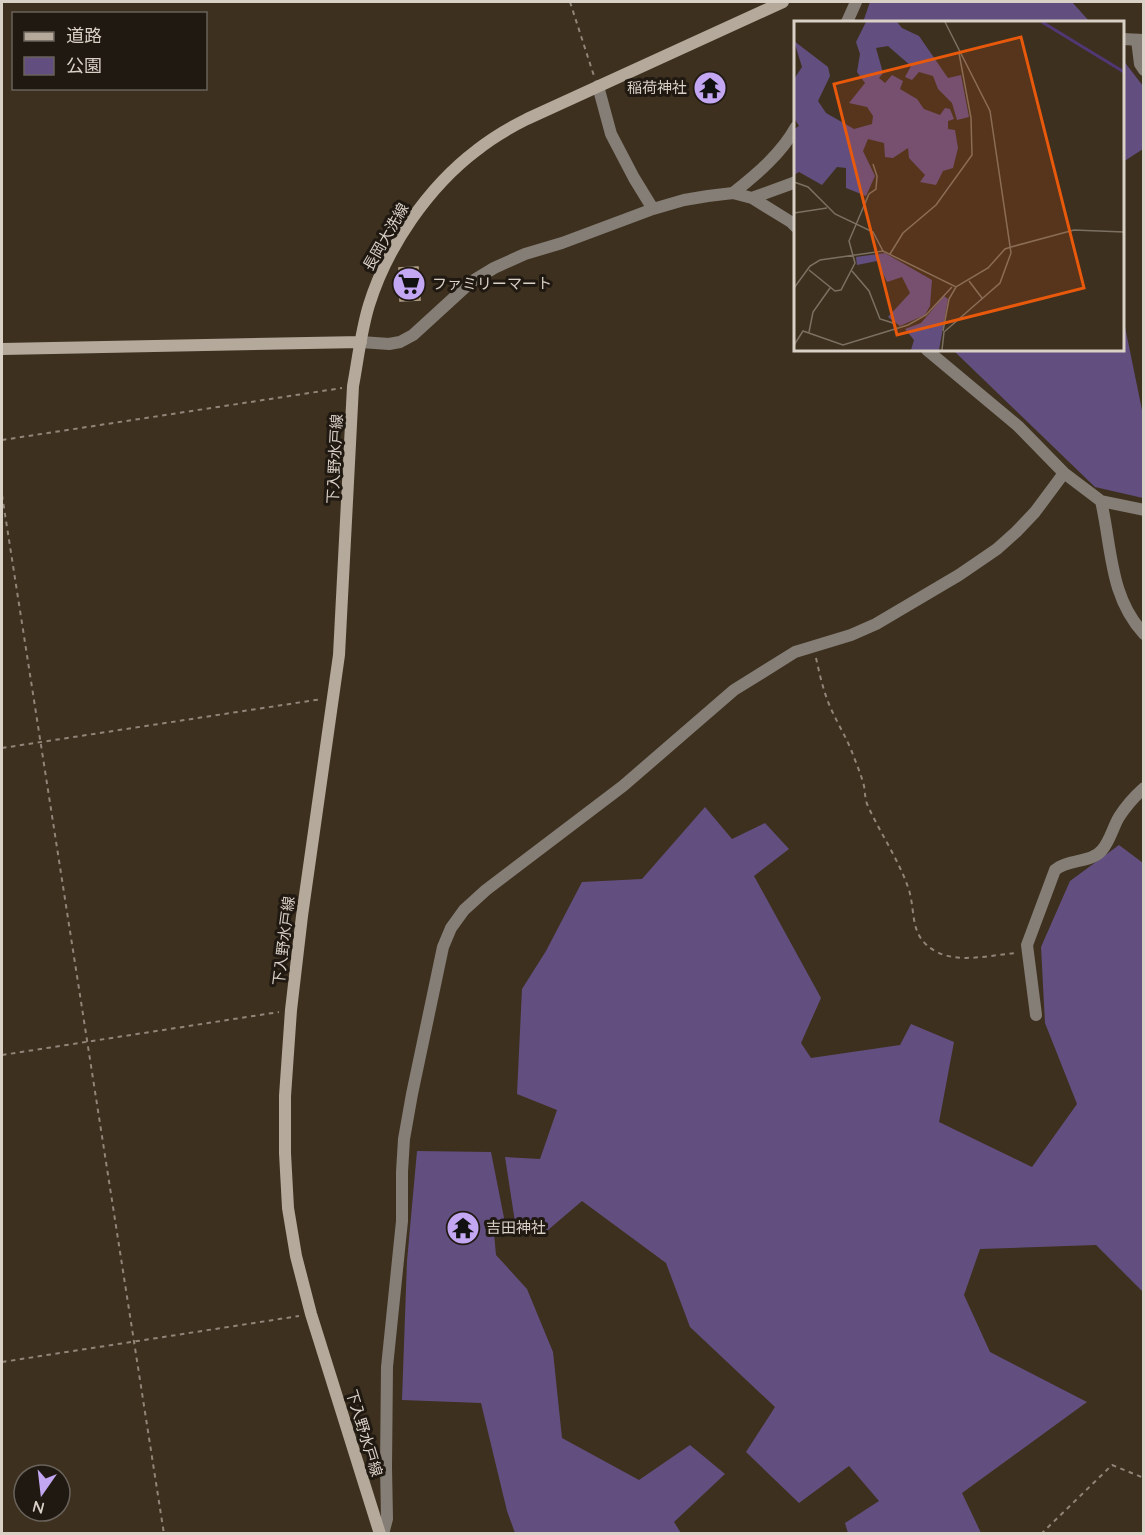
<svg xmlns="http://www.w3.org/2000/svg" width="1145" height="1535" font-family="Quicksand,'Noto Sans JP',sans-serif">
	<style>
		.green { fill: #624f7f }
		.building { fill: #8c5e14; stroke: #b6a691; stroke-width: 1.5 }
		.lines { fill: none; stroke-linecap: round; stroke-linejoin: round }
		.path { stroke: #908578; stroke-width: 2; stroke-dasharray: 4.5 4.5; stroke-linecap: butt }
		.minor { stroke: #857e76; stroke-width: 12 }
		.secondary { stroke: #b4a99b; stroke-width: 12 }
		.labels { text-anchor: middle; stroke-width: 6; stroke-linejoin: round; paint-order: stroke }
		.poi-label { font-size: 15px; fill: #d9d0c6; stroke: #1f1912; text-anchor: start }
		.street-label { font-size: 15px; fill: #d9d0c6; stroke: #1f1912 }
		.inset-river { fill: none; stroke: #513774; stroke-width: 3 }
		.inset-road { fill: none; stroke: #7b7062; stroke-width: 1.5 }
		.view { fill: #e8590c; fill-opacity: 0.15; stroke: #e8590c; stroke-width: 3 }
		.inset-edge { fill: none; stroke: #d9d0c6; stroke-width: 3 }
	</style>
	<rect width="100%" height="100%" fill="#3d301f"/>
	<path class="green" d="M870,2h202l18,20h-227z
		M1123,60l20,26v63l-20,13z
		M1123,322h1l19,93v83l-48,-11 -142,-137h169z
		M705,807l27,32 33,-16 24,26 -35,27 67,122 -20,45 10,15 89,-13 11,-21 43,18 -15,80 93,45 45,-63 -32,-81 -4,-76 29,-66 49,-36 24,18v429l-47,-47 -116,4 -16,46 26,57 97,50 -125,91 19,40h-133l-3,-10 34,-22 -30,-35 -50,37 -53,-51 29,-45 -85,-80 -24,-64 -84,-62 -41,35 -26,-14 -10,-65 35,2 17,-49 -40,-16 5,-105 24,-38 36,-69 60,-3z
		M417,1151l74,1 14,71 -11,10 2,22 31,34 26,63 9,86 77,42 51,-35 35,29 -51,48 7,11h-166l-8,-22 -26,-108 -79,-3 5,-139z"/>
	<path class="building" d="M418,267l2,33 -20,1 -1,-33z"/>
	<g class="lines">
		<path class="path" d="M570,2l24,74
			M2,440l340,-52
			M2,495l162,1039
			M816,658c4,18 8,36 16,53 6,13 14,26 20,41 4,11 9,22 12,34 1,6 1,12 3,18 13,29 32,56 42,86 7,24 0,46 26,61 23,13 55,4 81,2
			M2,748l320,-49
			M2,1055l277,-43
			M2,1362l297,-46
			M1041,1534l71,-69 32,13"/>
		<path class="minor" d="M847,22l9,-20
			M1122,39l22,1
			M1137,40l3,24 4,6
			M598,86l13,48 23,44 19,31
			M733,193c24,-19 48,-39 63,-66
			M752,198l44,-16
			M361,342l28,2 11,-2 13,-7 58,-53 23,-14 31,-14 37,-11 91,-34 31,-9 24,-4 25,-3 19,5 39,24 5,5
			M927,350l91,76 46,47 37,28 43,9
			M1101,501c11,47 8,95 43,133
			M1036,1015l-9,-70 28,-75c12,-11 37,-7 47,-20 8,-9 11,-23 17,-33 7,-11 16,-21 25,-29
			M383,1534l4,-15 -1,-52 1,-100 15,-146v-49l2,-33 8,-45 31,-147 8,-19 13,-18 22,-20 137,-104 111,-96 61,-38 56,-17 25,-11 83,-49 38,-26 19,-17 19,-20 29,-39"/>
		<path class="secondary" d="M2,349l359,-7
			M380,1534l-69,-220 -15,-58 -8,-48 -3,-55v-57l6,-86 11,-94 37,-261 14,-269c5,-27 8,-55 16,-81 18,-58 59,-118 108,-155 15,-12 32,-22 50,-31l256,-117"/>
	</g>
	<defs>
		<g id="temple-disc" transform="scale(1.725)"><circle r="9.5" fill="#c3a7f2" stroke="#1f1912"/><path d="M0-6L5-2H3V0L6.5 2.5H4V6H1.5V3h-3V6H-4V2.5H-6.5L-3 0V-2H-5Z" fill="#111"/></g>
		<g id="supermarket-disc" transform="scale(1.725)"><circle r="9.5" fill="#c3a7f2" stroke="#1f1912"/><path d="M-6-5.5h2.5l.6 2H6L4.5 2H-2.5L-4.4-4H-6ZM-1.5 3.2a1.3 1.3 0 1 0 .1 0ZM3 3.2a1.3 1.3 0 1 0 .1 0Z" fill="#111"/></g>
	</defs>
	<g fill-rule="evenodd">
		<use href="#temple-disc" x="710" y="88"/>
		<use href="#supermarket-disc" x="409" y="284"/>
		<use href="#temple-disc" x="463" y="1228"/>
	</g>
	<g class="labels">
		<g class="poi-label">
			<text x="687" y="93" text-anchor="end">稲荷神社</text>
			<text x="432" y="289">ファミリーマート</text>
			<text x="486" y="1233">吉田神社</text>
		</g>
		<g class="street-label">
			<text transform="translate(386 237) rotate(-60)" y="5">長岡大洗線</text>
			<text transform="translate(335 459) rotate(-87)" y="5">下入野水戸線</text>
			<text transform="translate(284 941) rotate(-83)" y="5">下入野水戸線</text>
			<text transform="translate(364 1433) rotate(73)" y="5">下入野水戸線</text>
		</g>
	</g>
	<g transform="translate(794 21)">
		<rect width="330" height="330" fill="#3d301f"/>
		<path d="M72,1h31l5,6 17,8 29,42 13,-3 8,42 -12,3 -5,-17 -14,-14 -5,-13 -14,-4 -7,8 -7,-3 6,-11 -23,-20 -12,2 7,25 -4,5 6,5 7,-8 11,6 -3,8 17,10 7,10 16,6 5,-7 5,1 4,10 -6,2v8l7,1 3,18 -5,20 -10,3 -7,14 -16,-3 5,-7 -16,-17 -1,-10 -15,10 -8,-1 -1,-14 -16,-4 -5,12 12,25 -9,20 -20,-8v-20l-9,-1 -15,18 -23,-13 -5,3v-46l5,-3 -5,-8v-39l8,-12 -8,-26 34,26 2,9 -12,25 8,12 28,16 18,-5 1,-8 -6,-9 -18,-4 16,-20 -8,-11 3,-18 -4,-12zM91,232l47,27 -2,26 -5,9 -25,11 -12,-9 22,-24 -8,-16 -15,5 -10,-21 -20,4 -1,-8zM150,275l4,3 -9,51h-28l3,-10 -9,-11 16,-6z" fill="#624f7f"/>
		<path class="inset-river" d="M248,1l82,50"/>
		<path class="inset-road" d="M0,161l14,5 27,27 38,18 10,19M0,192l33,-5M217,226l63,-17 50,2M96,233l13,-21 33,-28 36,-50 -1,-37 -12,-65M15,249l26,21 6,-1 14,-27 -6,-22 20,-47 7,-5 1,-13 -4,-12M58,250l17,20 11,28 13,4 3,5M175,260l13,17M0,267l16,-22 10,-6 63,-9 73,36 32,-19 17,-19 6,-2M149,310l6,-32 7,-12M15,311l4,-20 17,-24M0,324l9,-14 40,14 65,-20 18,-10 26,-28M148,329l2,-18 56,-49 11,-30 -21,-142 -45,-89"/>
		<path class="view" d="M227,16l63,251 -187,47 -63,-251z"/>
		<rect width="330" height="330" class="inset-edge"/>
	</g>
	<rect width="1145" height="1535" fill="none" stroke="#d9d0c6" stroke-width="6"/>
	<rect x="12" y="12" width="195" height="78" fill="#1f1912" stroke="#69625a" stroke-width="1.5"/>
	<rect x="24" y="32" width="30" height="9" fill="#b4a99b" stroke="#69625a" stroke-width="1.5"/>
	<text x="66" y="42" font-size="18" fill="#d9d0c6">道路</text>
	<rect x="24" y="57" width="30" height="18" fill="#624f7f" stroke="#69625a" stroke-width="1.5"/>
	<text x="66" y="72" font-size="18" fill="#d9d0c6">公園</text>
	<g transform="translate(42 1493) rotate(194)"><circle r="28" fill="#1f1912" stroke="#69625a" stroke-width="1.5"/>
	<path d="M0-4.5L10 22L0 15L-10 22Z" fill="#c3a7f2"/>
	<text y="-9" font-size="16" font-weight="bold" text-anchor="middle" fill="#d9d0c6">N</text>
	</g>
</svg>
